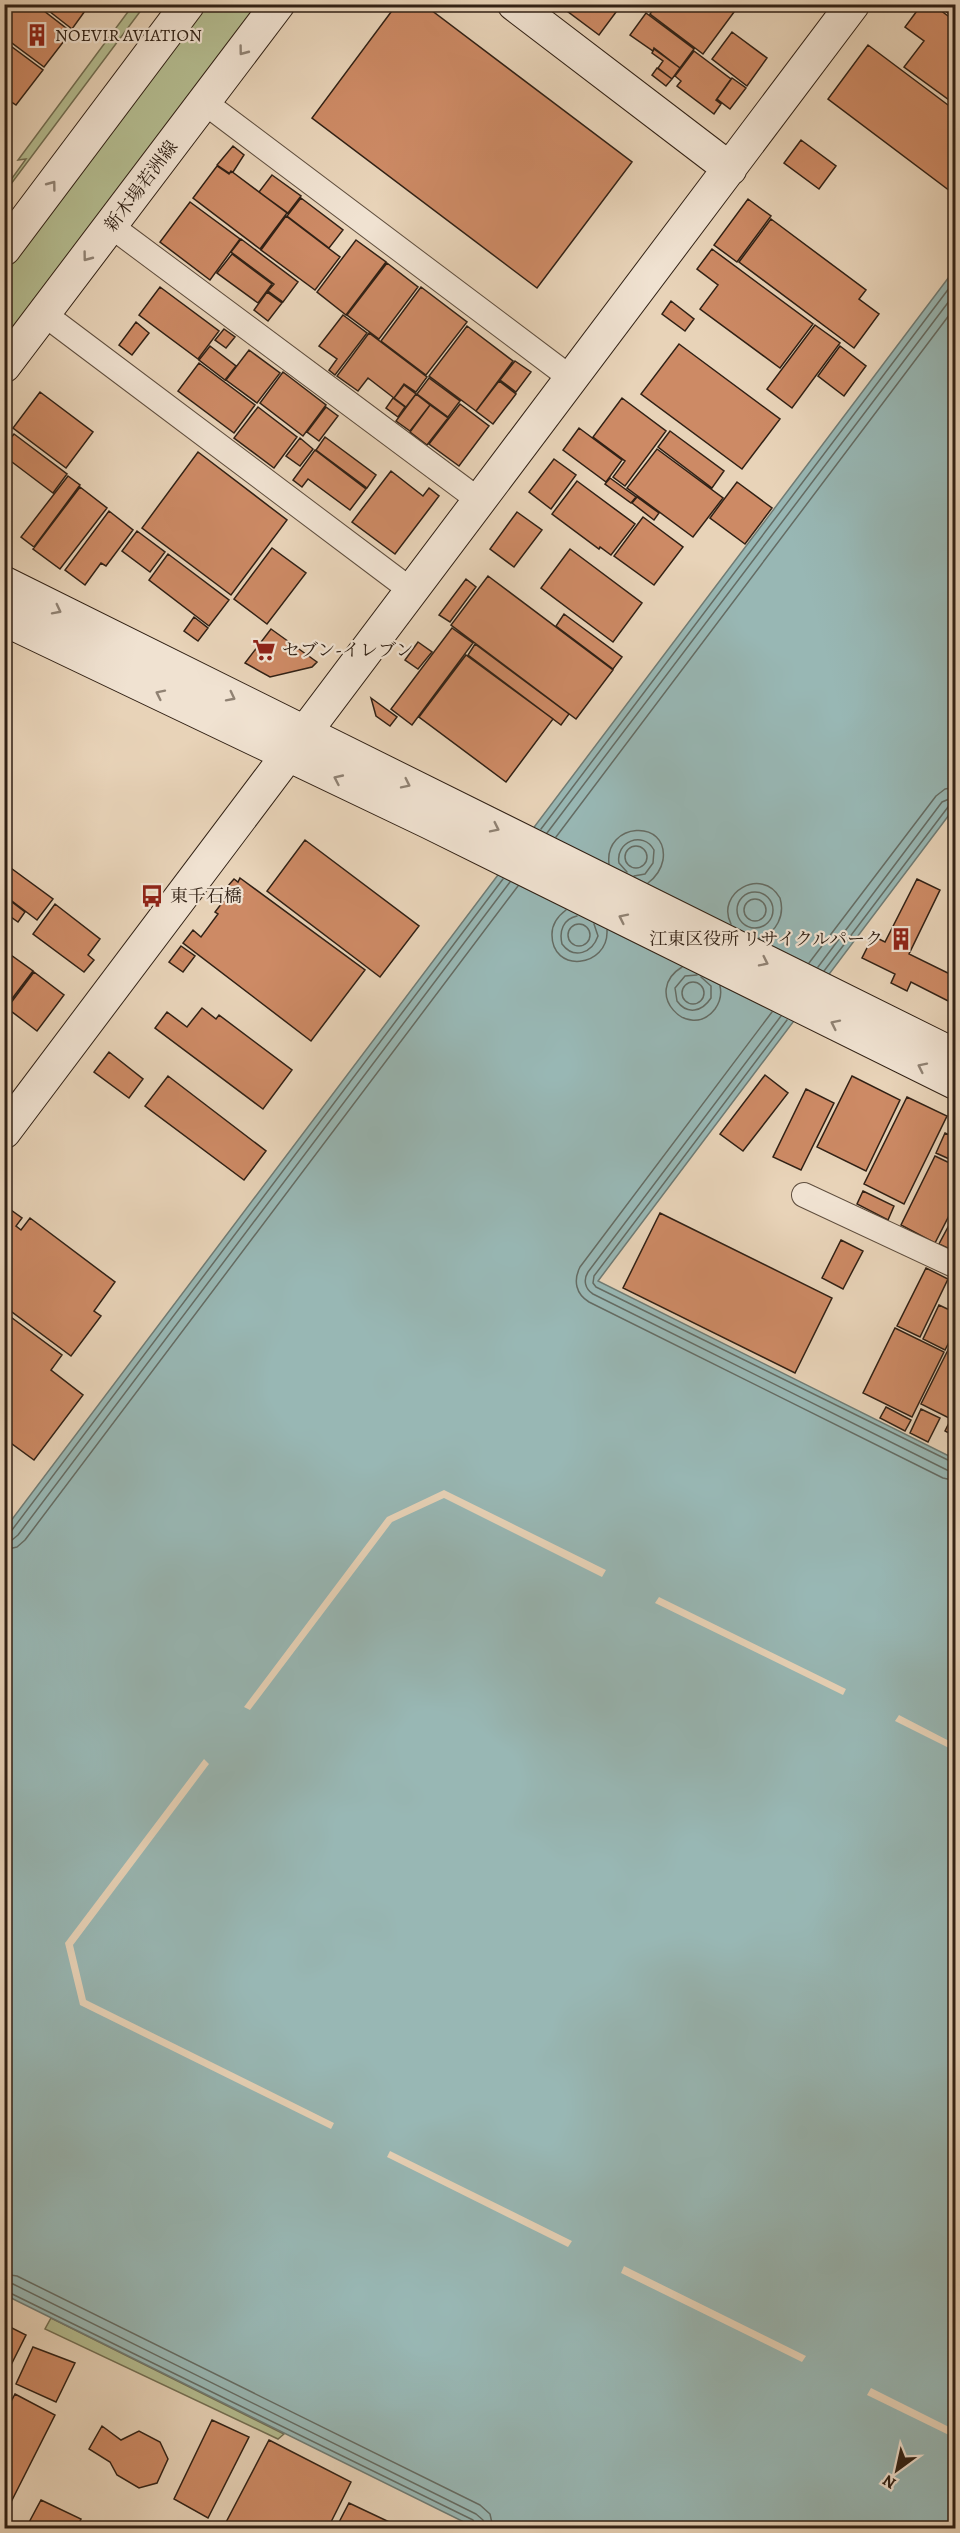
<svg xmlns="http://www.w3.org/2000/svg" width="960" height="2533" font-family="Alegreya,'Noto Serif JP',serif">
	<style>
		.green { fill: #b4bc90; stroke: #726e52; stroke-width: 1.5 }
		.water { fill: #98b7b4; stroke: #6f7b74; stroke-width: 1.5 }
		.pier { fill: #e8d3b8 }
		.lines { fill: none; stroke-linecap: round; stroke-linejoin: round }
		.shore { stroke: #646c64; stroke-width: 1.5 }
		.building { fill: #cd8a65; stroke: #312115; stroke-width: 1.5 }
		.street-casing { stroke: #5f4e3e; stroke-width: 26 }
		.secondary-casing { stroke: #312115; stroke-width: 35 }
		.street { stroke: #f0e2d1; stroke-width: 24 }
		.secondary { stroke: #f0e2d1; stroke-width: 33 }
		.oneway { stroke: #908273 }
		.labels { text-anchor: middle; stroke-width: 4.5; stroke-linejoin: round; paint-order: stroke }
		.poi-label { font-size: 18px; fill: #312115; stroke: #f0e2d1; text-anchor: start }
		.street-label { font-size: 18px; fill: #312115; stroke: #f0e2d1 }
	</style>
	<rect width="100%" height="100%" fill="#e8d3b8"/>
	<filter id="stains"><feTurbulence type="fractalNoise" baseFrequency=".00333" numOctaves="4"/><feColorMatrix values="0 0 0 0 .2 0 0 0 0 .09 0 0 0 0 .02 0 0 0 .5 -.17"/></filter>
	<radialGradient id="worn" r=".72"><stop offset=".6" stop-color="#630" stop-opacity="0"/><stop offset="1" stop-color="#630" stop-opacity=".3"/></radialGradient>
	<path class="green" d="M133,5h12l-140,187v-4l21,-29 -8,1z
		M203,5h54l-252,334 -1,-75z
		M51,2318l233,116 -6,5 -233,-110z"/>
	<path class="water" d="M955,269v538l-357,474 357,178v1069h-479l-471,-233 -1,-765z"/>
	<path class="pier" d="M444,1490l162,80 -4,7 -158,-79 -52,24 -142,188 -6,-3 143,-190z
		M659,1597l187,92 -3,6 -188,-92z
		M899,1715l56,29v7l-60,-30z
		M204,1759l5,5 -136,181 13,55 248,123 -3,6 -251,-124 -15,-62z
		M390,2151l182,90 -4,6 -181,-90z
		M624,2266l182,90 -4,6 -181,-89z
		M871,2388l84,42v8l-88,-43z"/>
	<g class="lines">
		<path class="shore" d="M541,829l415,-550
			M547,833l409,-541
			M556,837l400,-531
			M625 857a11 11 0 1 1 22 0a11 11 0 1 1-22 0Z
			M609,864c-5,-42 60,-46 54,-4 -2,10 -7,17 -15,23
			M627,872l-8,-9c-4,-21 24,-33 35,-13l-1,13 -8,11 -11,2
			M737 910a18 18 0 1 1 36 0a18 18 0 1 1-36 0Z
			M744 910a11 11 0 1 1 22 0a11 11 0 1 1-22 0Z
			M566,910c-8,6 -14,14 -14,24 -1,40 57,34 55,-4
			M577,916c-14,3 -18,15 -15,28 12,16 30,9 36,-8l-4,-12
			M568 935a11 11 0 1 1 22 0a11 11 0 1 1-22 0Z
			M731,924c-16,-31 31,-58 49,-26 5,17 -3,35 -21,40
			M809,963l127,-167 9,-7 11,-2
			M682,967c-41,25 7,76 33,42 5,-7 7,-14 5,-23
			M818,967l124,-165 14,-6
			M824,971l124,-164 8,-3
			M697,975l-12,1 -10,12 2,13c10,14 25,11 34,-3v-12l-10,-9
			M682 993a11 11 0 1 1 22 0a11 11 0 1 1-22 0Z
			M772,1012l-192,255c-7,14 -4,27 9,35l354,176 13,3
			M781,1016l-193,256c-5,8 -3,17 5,22l354,176 9,2
			M787,1020l-193,256 -1,7 3,4 360,177
			M4,1533l8,-3 491,-651
			M4,1541l8,-1 6,-5 492,-653
			M4,1550l13,-3 8,-7 493,-654
			M4,2274l13,2 463,229 10,9 3,14
			M4,2283l9,1 463,230 7,6 1,8
			M4,2290l469,230 4,8"/>
	</g>
	<path class="building" d="M4,4h31l36,28 -27,35 -40,-30z
		M40,4h50l-18,25z
		M397,4h26l209,158 -95,126 -225,-170z
		M572,4h50l-23,31 -32,-24z
		M657,4h83l-37,50 -53,-40z
		M922,4h10l24,18v83l-52,-38 20,-26 -19,-14z
		M936,4h20v15z
		M646,13l48,36 -14,19 -26,-20 -1,3 -23,-16z
		M732,32l35,26 -20,28 -35,-27z
		M4,41l39,29 -27,35 -12,-8z
		M868,45l88,66v73l-6,7 -122,-92z
		M654,49l26,19 -8,11 -14,-11 5,-7 -11,-8z
		M694,51l37,28 -15,21 5,4 -7,10 -37,-28 4,-5 -6,-5z
		M657,68l15,11 -6,7 -14,-11z
		M732,78l14,10 -16,21 -13,-10z
		M801,140l35,26 -17,23 -35,-26z
		M233,146l11,9 -11,17 -4,1 -12,-8z
		M217,166l12,8 2,-3 56,42 -27,36 -67,-51z
		M272,175l29,21 -13,17 -29,-21z
		M301,198l42,32 -14,18 -42,-32z
		M748,199l23,17 -34,46 -23,-17z
		M190,202l50,37 -30,41 -50,-38z
		M286,216l54,41 -25,33 -54,-40z
		M771,219l95,71 -7,9 20,15 -25,34 -115,-86z
		M241,239l57,43 -15,20 -15,-11 6,-7 -43,-32z
		M356,240l30,22 -40,53 -29,-23z
		M712,249l101,75 -33,44 -80,-59 18,-24 -21,-16z
		M232,254l40,30 -14,19 -41,-30z
		M387,263l31,24 -39,52 -32,-24z
		M160,287l59,44 -21,28 -59,-44z
		M421,287l46,35 -41,53 -45,-34z
		M267,292l15,11 -14,18 -14,-11z
		M671,301l23,18 -9,12 -23,-17z
		M343,315l24,18 -32,42 -6,-5 8,-11 -18,-13z
		M136,322l13,11 -17,22 -13,-10z
		M815,325l25,18 -48,65 -25,-19z
		M467,326l46,35 -37,50 -47,-35z
		M224,329l11,8 -9,11 -11,-8z
		M369,333l58,44 -11,15 -12,-8 -10,14 -26,-20 -10,13 -21,-15z
		M679,344l101,75 -38,50 -101,-75z
		M210,346l26,20 -11,14 -26,-20z
		M840,346l26,20 -22,30 -26,-20z
		M249,350l31,23 -23,30 -31,-23z
		M515,361l16,11 -15,20 -16,-12z
		M199,363l56,42 -21,28 -56,-42z
		M283,372l43,33 -23,31 -43,-33z
		M429,378l31,23 -12,16 -31,-23z
		M499,381l17,13 -23,30 -17,-13z
		M404,385l12,9 -10,13 -12,-9z
		M40,392l53,40 -27,36 -53,-40z
		M416,394l14,11 -20,26 -14,-10z
		M393,398l12,9 -7,10 -12,-9z
		M622,398l44,33 -41,55 -12,-9 12,-16 -32,-24z
		M460,404l29,22 -30,40 -30,-22z
		M430,405l18,13 -21,27 -17,-13z
		M258,407l39,30 -23,31 -40,-30z
		M326,407l12,9 -19,25 -12,-9z
		M579,428l43,32 -16,22 -43,-32z
		M670,431l54,40 -12,17 -54,-41z
		M14,434l53,40 -14,19 -49,-37v-10z
		M325,437l51,38 -9,13 -51,-38z
		M300,438l13,11 -13,17 -14,-10z
		M657,449l66,49 -30,39 -66,-49z
		M315,450l51,39 -16,21 -42,-31 -6,8 -9,-7z
		M198,452l89,68 -56,75 -89,-67z
		M554,459l22,16 -25,34 -22,-17z
		M391,471l32,25 6,-8 10,8 -44,58 -43,-32z
		M68,476l12,9 -46,62 -13,-10z
		M610,478l26,19 -5,6 -26,-19z
		M577,481l58,43 -24,31 -11,-8 -1,2 -47,-35z
		M737,482l35,26 -27,36 -35,-26z
		M80,487l27,21 -47,61 -27,-20z
		M637,497l22,16 -5,7 -22,-17z
		M109,511l24,19 -27,36 -5,-3 -16,22 -20,-15z
		M517,512l25,18 -28,37 -24,-18z
		M643,517l40,30 -29,38 -40,-29z
		M137,531l28,21 -15,20 -28,-21z
		M272,548l34,25 -39,51 -33,-25z
		M570,549l72,54 -29,39 -72,-54z
		M168,554l61,46 -20,26 -60,-46z
		M488,576l125,94 -37,49 -125,-94z
		M466,579l10,8 -26,35 -11,-7z
		M564,614l58,43 -9,12 -57,-43z
		M194,617l14,11 -10,13 -14,-10z
		M452,628l21,15 -61,82 -21,-16z
		M271,629l46,33 -5,5 -42,10 -25,-14z
		M418,642l14,10 -14,17 -13,-9z
		M475,644l94,70 -8,11 -93,-70z
		M466,655l87,64 -47,63 -87,-65z
		M371,698l26,19 -7,9 -14,-10z
		M305,840l114,86 -39,51 -113,-86z
		M4,863l49,36 -16,21 -33,-25z
		M240,878l125,92 -54,71 -128,-98 10,-13 8,7 17,-23 -3,-2 17,-22 -5,-3 7,-8 4,3z
		M917,879l23,11 -31,64 47,23v28l-45,-23 -4,9 -16,-8 4,-9 -33,-16 11,-22 12,6z
		M4,896l21,16 -7,10 -14,-10z
		M55,904l45,35 -12,16 6,5 -10,12 -51,-38z
		M181,946l14,10 -12,16 -14,-10z
		M4,950l29,21 -28,37 -1,-1z
		M34,972l30,23 -27,36 -30,-23z
		M202,1008l14,11 3,-4 73,55 -29,39 -108,-81 12,-16 20,15z
		M109,1052l34,27 -14,19 -35,-26z
		M765,1075l23,18 -45,58 -23,-17z
		M168,1076l98,75 -22,29 -99,-74z
		M852,1076l48,24 -34,71 -49,-24z
		M806,1089l28,14 -33,67 -28,-13z
		M907,1097l40,19 -43,88 -40,-20z
		M945,1133l11,5v24l-20,-9z
		M935,1156l21,10v36l-21,41 -34,-18z
		M863,1191l31,15 -6,14 -31,-16z
		M11,1210l11,8 -6,8 5,4 9,-12 85,64 -21,29 7,5 -30,40 -67,-50v-89z
		M956,1212v40l-17,-8z
		M660,1213l172,85 -37,75 -172,-85z
		M841,1240l22,11 -20,38 -21,-11z
		M926,1268l22,11 -28,58 -23,-11z
		M939,1305l17,8v16l-11,21 -22,-11z
		M4,1312l58,43 -11,15 32,25 -49,65 -30,-22z
		M895,1328l49,24 -32,65 -49,-24z
		M950,1346l6,3v57l-7,12 -28,-14z
		M886,1407l25,13 -6,11 -25,-13z
		M921,1409l19,9 -12,24 -18,-9z
		M956,1409v28l-11,-6z
		M4,2324l22,11 -22,44z
		M33,2347l42,16 -19,39 -40,-18z
		M15,2394l40,21 -51,101v-101z
		M212,2420l37,17 -41,81 -34,-19z
		M102,2426l19,14 18,-9 21,11 8,17 -11,24 -18,5 -22,-13 -7,-13 -21,-13z
		M269,2440l82,42 -23,46h-105z
		M41,2500l40,19 -5,9h-50z
		M349,2503l53,25h-66z"/>
	<g class="lines">
		<g class="street-casing">
			<path id="street" d="M204,102l368,277
				M111,226l369,275
				M44,314l368,277
				M804,1195l152,71"/>
		</g>
		<g class="secondary-casing">
			<path id="secondary" d="M514,4l216,165
				M4,249l184,-245
				M4,366l274,-362
				M4,583l952,473
				M4,619l425,203 527,261
				M4,1132l849,-1128"/>
		</g>
		<use href="#street" class="street"/>
		<use href="#secondary" class="secondary"/>
	</g>
	<defs><path id="oneway-chevron" d="M-2-3.5L2.5 0L-2 3.5" fill="none" stroke-width="1.6" stroke-linecap="round" stroke-linejoin="round" transform="scale(1.5)"/></defs>
	<g class="oneway">
		<use href="#oneway-chevron" transform="translate(243 51) rotate(127)"/>
		<use href="#oneway-chevron" transform="translate(52 185) rotate(-53)"/>
		<use href="#oneway-chevron" transform="translate(87 257) rotate(127)"/>
		<use href="#oneway-chevron" transform="translate(57 610) rotate(27)"/>
		<use href="#oneway-chevron" transform="translate(160 694) rotate(-154)"/>
		<use href="#oneway-chevron" transform="translate(231 697) rotate(27)"/>
		<use href="#oneway-chevron" transform="translate(338 779) rotate(-155)"/>
		<use href="#oneway-chevron" transform="translate(406 784) rotate(26)"/>
		<use href="#oneway-chevron" transform="translate(495 828) rotate(26)"/>
		<use href="#oneway-chevron" transform="translate(623 918) rotate(-154)"/>
		<use href="#oneway-chevron" transform="translate(764 962) rotate(26)"/>
		<use href="#oneway-chevron" transform="translate(835 1024) rotate(-154)"/>
		<use href="#oneway-chevron" transform="translate(922 1067) rotate(-154)"/>
	</g>
	<defs>
		<g id="building-bare" transform="scale(1.8)"><path d="M-4-6H4V6H1V3H-1V6H-4ZM-2.5-4.3h1.7v1.8h-1.7ZM.8-4.3h1.7v1.8H.8ZM-2.5-1h1.7V.8h-1.7ZM.8-1h1.7V.8H.8Z" fill="#8f2418" stroke="#f0e2d1" stroke-width="2.5" paint-order="stroke"/></g>
		<g id="supermarket-bare" transform="scale(1.8)"><path d="M-6-5.5h2.5l.6 2H6L4.5 2H-2.5L-4.4-4H-6ZM-1.5 3.2a1.3 1.3 0 1 0 .1 0ZM3 3.2a1.3 1.3 0 1 0 .1 0Z" fill="#8f2418" stroke="#f0e2d1" stroke-width="2.5" paint-order="stroke"/></g>
		<g id="bus-bare" transform="scale(1.8)"><path d="M-5-6H5V4H4V6H2V4H-2V6H-4V4H-5ZM-3.5-4V0h7V-4ZM-3.5 1.2v1.5H-2V1.2ZM2 1.2v1.5H3.5V1.2Z" fill="#8f2418" stroke="#f0e2d1" stroke-width="2.5" paint-order="stroke"/></g>
	</defs>
	<g fill-rule="evenodd">
		<use href="#building-bare" x="37" y="35"/>
		<use href="#supermarket-bare" x="264" y="650"/>
		<use href="#bus-bare" x="152" y="896"/>
		<use href="#building-bare" x="901" y="939"/>
	</g>
	<g class="labels">
		<g class="poi-label">
			<text x="55" y="41">NOEVIR AVIATION</text>
			<text x="282" y="656">セブン-イレブン</text>
			<text x="170" y="902">東千石橋</text>
			<text x="883" y="945" text-anchor="end">江東区役所 リサイクルパーク</text>
		</g>
		<g class="street-label">
			<text transform="translate(141 186) rotate(-53)" y="6">新木場若洲線</text>
		</g>
	</g>
	<rect width="960" height="2533" fill="none" stroke="#e8d3b8" stroke-width="24"/>
	<rect x="6" y="6" width="948" height="2521" fill="none" stroke="#312115" stroke-width="3"/>
	<rect x="12" y="12" width="936" height="2509" fill="none" stroke="#312115" stroke-width="1.5"/>
	<g transform="translate(897 2470) rotate(213)" stroke="#f0e2d1" stroke-width="4.5" paint-order="stroke">
	<path d="M0-4.5L10 22L0 15L-10 22Z" fill="#312115"/>
	<text y="-9" font-size="16" font-weight="bold" text-anchor="middle" fill="#312115">N</text>
	</g>
	<rect width="100%" height="100%" filter="url(#stains)"/>
	<rect width="100%" height="100%" fill="url(#worn)"/>
</svg>
